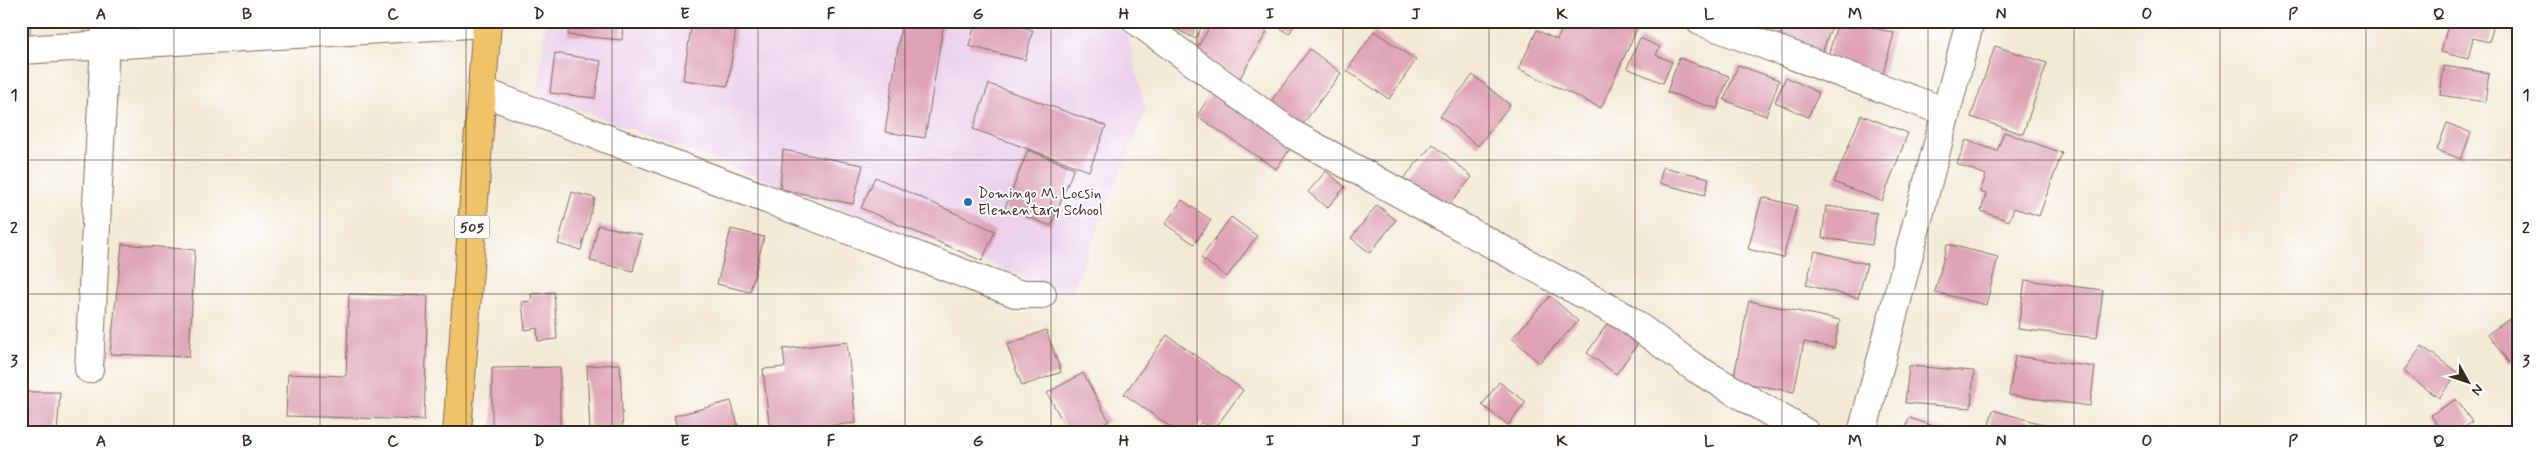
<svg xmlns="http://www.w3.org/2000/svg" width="2540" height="454" font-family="Mynerve,sans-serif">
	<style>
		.built { fill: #ebd1eb }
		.building { fill: #dda2b5 }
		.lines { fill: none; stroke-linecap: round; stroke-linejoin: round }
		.minor-casing { stroke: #7b6d5e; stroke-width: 30 }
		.major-casing { stroke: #7b6d5e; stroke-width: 30 }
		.minor { stroke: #fff; stroke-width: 28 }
		.major { stroke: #f1c369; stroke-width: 28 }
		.grid { fill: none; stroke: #3b2a1e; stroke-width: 1; stroke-opacity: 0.55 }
		.poi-dot { fill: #1f6fb2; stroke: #fff; stroke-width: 2 }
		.labels { text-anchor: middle; stroke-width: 4; stroke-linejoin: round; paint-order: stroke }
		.shield { fill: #fff; stroke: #766a62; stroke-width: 1 }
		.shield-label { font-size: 14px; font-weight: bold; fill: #3b2a1e }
		.poi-label { font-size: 15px; fill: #3b2a1e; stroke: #fff; text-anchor: start }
		.neatline { fill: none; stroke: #3b2a1e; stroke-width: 2 }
		.grid-label { font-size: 16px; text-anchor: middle; font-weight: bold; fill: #3b2a1e }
	</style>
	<rect width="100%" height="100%" fill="#fff"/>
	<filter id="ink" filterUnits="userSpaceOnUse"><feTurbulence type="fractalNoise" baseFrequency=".02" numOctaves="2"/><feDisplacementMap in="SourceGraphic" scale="10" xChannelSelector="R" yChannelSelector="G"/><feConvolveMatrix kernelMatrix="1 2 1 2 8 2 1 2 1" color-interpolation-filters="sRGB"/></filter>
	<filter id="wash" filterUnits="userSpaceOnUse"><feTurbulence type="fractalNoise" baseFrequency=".0096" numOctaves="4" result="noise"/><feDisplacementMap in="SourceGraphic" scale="20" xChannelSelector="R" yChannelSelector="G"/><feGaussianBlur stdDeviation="1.12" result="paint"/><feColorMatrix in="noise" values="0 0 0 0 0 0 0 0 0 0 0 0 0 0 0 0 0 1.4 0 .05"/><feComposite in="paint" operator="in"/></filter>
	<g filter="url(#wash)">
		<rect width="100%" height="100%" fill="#f3ead5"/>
		<path class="built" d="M545,21h579l22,89 -75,185 -533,-201z"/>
		<g id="blocks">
			<path class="building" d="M21,21h10l-2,22 -8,-3z
				M569,21h54l-1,19 -54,-5z
				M692,21h45l-9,65 -45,-6z
				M902,21h42l-19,117 -40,-6z
				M976,21h22l35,9 -8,30 -56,-14z
				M1160,21h44l-8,18z
				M1213,21h36l18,11 -27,46 -45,-26z
				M1270,21h27l-8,13z
				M1566,21h55l16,8 -36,79 -82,-39 18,-39 20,10z
				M1785,21h49l-15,40 -43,-16z
				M1838,21h34l-1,6 23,6 -13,48 -56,-14z
				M2449,21h46l-6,21 -16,-4 -5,21 -27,-7z
				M1374,31l42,29 -27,39 -42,-28z
				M1640,38l20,9 -4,8 16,7 -9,21 -36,-15z
				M1995,46l52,17 -24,71 -52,-17z
				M1310,49l31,24 -39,52 -31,-24z
				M555,53l46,8 -6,37 -45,-5z
				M1679,58l50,18 -12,33 -50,-17z
				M1738,65l41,15 -13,36 -42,-16z
				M2444,66l45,7 -4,29 -45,-7z
				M1473,75l37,30 -32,41 -38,-30z
				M1786,77l33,16 -11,24 -33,-15z
				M989,84l117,42 -17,45 -116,-42z
				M1216,86l81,53 -21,30 -79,-53z
				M1861,115l47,18 -26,68 -48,-19z
				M2447,123l24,10 -10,26 -24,-9z
				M2004,132l58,21 -23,63 -25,-8 -5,13 -28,-10 5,-17 -6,-2 6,-17 -29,-11 9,-24 31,11z
				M1433,144l39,33 -31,37 -39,-34z
				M783,150l80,15 -10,39 -73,-15z
				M1028,150l46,18 -23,58 -46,-18z
				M1663,167l46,11 -4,17 -46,-12z
				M1326,171l19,16 -18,21 -19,-16z
				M875,177l120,54 -13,30 -121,-53z
				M572,192l23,6 -14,52 -23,-6z
				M1762,197l35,9 -14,52 -35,-9z
				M1182,200l29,20 -17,24 -29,-20z
				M1377,205l19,15 -26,33 -19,-15z
				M1826,206l51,7 -5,32 -50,-7z
				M1231,217l26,19 -30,41 -26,-19z
				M598,225l44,10 -9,36 -43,-10z
				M731,229l33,8 -14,55 -33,-8z
				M122,244l73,6 -6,107 -79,-3z
				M1947,244l51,13 -12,48 -51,-13z
				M1815,251l52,13 -9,34 -52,-13z
				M2025,280l78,10 -6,48 -79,-9z
				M554,292l3,47 -19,2 -1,-13 -12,2 -3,-28 10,-1 -1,-7z
				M349,294l79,2 -4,124 -138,-4 2,-42 58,2z
				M1550,296l28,25 -39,42 -27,-25z
				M1749,301l91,19 -6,28 -30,-6 -10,50 -61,-11z
				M1612,317l30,21 -26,36 -29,-21z
				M2512,317l7,10v29l-10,7 -21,-29z
				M1046,330l15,42 -39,14 -15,-41z
				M1167,335l76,55 -30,41 -12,-9 -8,11h-14l-55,-39z
				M847,342l9,81 -86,9 -7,-63 22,-2 -2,-18z
				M2422,346l36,27 -19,25 -36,-26z
				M2015,356l80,11 -5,39 -81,-11z
				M620,364l3,69h-33l-3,-67z
				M1909,366l65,5 -3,37 -66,-5z
				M560,367v61l-68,1v-61z
				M1083,373l26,48 -21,12h-19l-22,-40z
				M1499,382l27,20 -18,23 -26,-20z
				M21,392h39l-3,41h-36z
				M2456,399l16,23 -16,11h-14l-11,-18z
				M731,401l9,32h-62l-4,-17z
				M1993,410l76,22v1h-82z
				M1909,418l43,14v1h-48z"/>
		</g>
	</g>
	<g filter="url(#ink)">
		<use href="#blocks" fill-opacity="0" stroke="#7b6d5e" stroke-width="1"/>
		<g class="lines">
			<g class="minor-casing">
				<path id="minor" d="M1137,21l155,113 333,183 70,51 111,65
					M1700,21l246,91
					M21,50l466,-27
					M483,92l535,202h24
					M89,369l17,-348
					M1862,433l108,-412"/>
			</g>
			<g class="major-casing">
				<path id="major" d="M457,433l30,-412"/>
			</g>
			<use href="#minor" class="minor"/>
			<use href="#major" class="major"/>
		</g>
	</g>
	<path class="grid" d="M174,21v412M320,21v412M466,21v412M612,21v412M758,21v412M905,21v412M1051,21v412M1197,21v412M1343,21v412M1489,21v412M1635,21v412M1782,21v412M1928,21v412M2074,21v412M2220,21v412M2366,21v412M21,160h2498M21,294h2498"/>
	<circle class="poi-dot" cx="968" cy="202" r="5"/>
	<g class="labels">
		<rect class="shield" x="454.5" y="215.5" width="35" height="23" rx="4"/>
		<g class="shield-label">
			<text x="472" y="232">505</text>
		</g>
		<g class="poi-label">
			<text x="978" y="198">Domingo M. Locsin<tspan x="978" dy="17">Elementary School</tspan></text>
		</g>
	</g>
	<rect width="2540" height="454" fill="none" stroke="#fff" stroke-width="55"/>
	<g transform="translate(2468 382) rotate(130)" stroke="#ffffff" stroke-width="4" paint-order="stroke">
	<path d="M0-4L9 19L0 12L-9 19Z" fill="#3b2a1e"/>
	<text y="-8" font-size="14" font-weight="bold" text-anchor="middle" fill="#3b2a1e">N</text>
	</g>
	<rect x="28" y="28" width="2484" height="398" class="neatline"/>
	<g class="grid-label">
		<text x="101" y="19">A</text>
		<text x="247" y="19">B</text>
		<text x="393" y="19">C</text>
		<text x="539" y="19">D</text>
		<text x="685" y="19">E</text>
		<text x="831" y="19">F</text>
		<text x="978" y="19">G</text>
		<text x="1124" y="19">H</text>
		<text x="1270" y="19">I</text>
		<text x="1416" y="19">J</text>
		<text x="1562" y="19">K</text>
		<text x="1709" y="19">L</text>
		<text x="1855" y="19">M</text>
		<text x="2001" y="19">N</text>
		<text x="2147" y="19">O</text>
		<text x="2293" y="19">P</text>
		<text x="2439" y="19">Q</text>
		<text x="14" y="100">1</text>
		<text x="2526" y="100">1</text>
		<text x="14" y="233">2</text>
		<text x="2526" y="233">2</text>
		<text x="14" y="366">3</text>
		<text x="2526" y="366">3</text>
		<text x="101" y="446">A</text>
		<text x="247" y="446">B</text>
		<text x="393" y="446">C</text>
		<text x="539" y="446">D</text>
		<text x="685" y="446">E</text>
		<text x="831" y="446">F</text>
		<text x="978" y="446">G</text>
		<text x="1124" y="446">H</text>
		<text x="1270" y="446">I</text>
		<text x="1416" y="446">J</text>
		<text x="1562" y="446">K</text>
		<text x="1709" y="446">L</text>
		<text x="1855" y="446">M</text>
		<text x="2001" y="446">N</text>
		<text x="2147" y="446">O</text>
		<text x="2293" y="446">P</text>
		<text x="2439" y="446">Q</text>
	</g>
</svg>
